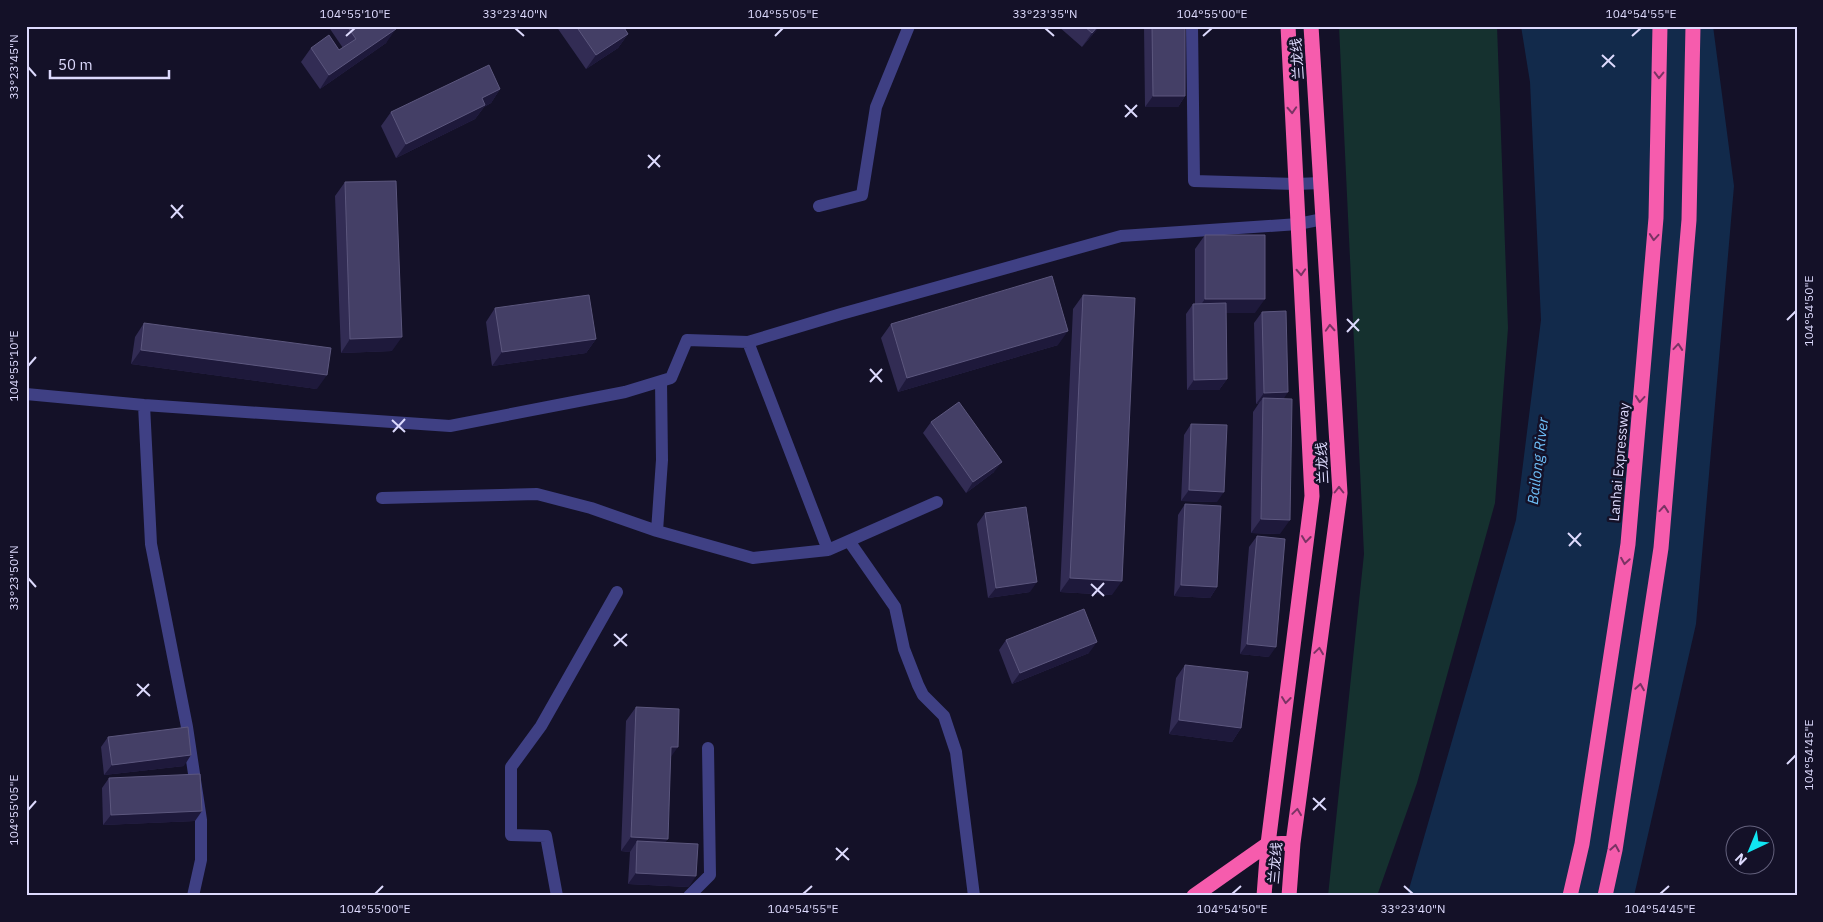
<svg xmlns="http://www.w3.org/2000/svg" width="1823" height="922" font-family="'IBM Plex Sans','Noto Sans SC',sans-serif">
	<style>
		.green { fill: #15312f }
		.water { fill: #122a4b }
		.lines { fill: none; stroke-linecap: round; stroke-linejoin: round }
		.minor { stroke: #3f4084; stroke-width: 12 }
		.highway { stroke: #f65cad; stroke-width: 15 }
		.wall { fill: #322c54 }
		.shaded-wall { fill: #1e193b }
		.building { fill: #443f66; stroke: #5c577e }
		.oneway { stroke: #7a3364 }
		.ticks { fill: none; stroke: #dddafd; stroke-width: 2 }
		.labels { text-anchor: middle; stroke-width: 5; stroke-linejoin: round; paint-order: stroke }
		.street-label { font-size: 14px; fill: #dddafd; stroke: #141128 }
		.water-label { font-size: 15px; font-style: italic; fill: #6ebef7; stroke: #141128 }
		.neatline { fill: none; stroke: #dddafd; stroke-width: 2 }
		.ticks-label { font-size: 12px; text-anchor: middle; fill: #dddafd }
	</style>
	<rect width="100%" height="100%" fill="#141128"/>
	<path class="green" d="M1339,26h158l11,302 -13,175 -78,280 -40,113h-49l36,-342z"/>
	<path class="water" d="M1521,26h192l21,160 -38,438 -62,272h-227l109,-376 25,-200 -11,-238z"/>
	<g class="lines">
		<path class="minor" d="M1192,26l2,155 102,3 25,-1
			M819,206l43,-11 14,-88 33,-81
			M748,342l80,208 109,-48
			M26,394l118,11 306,21 175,-34 46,-14 16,-38 61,2 93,-28 280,-78 177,-12 25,-5
			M144,405l7,139 36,183 14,93v40l-8,36
			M382,498l155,-4 54,14 66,23 96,27 75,-8
			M657,531l5,-71 -1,-79
			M849,541l46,66 9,42 14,36 5,10 21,21 12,36 18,144
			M557,896l-11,-60 -35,-1v-68l30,-41 76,-134
			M689,896l21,-21 -2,-127"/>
		<path class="highway" d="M1194,896l74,-52 25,-1
			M1264,896l4,-52 44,-348 -24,-470
			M1289,896l4,-53 47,-350 -29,-467
			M1570,896l12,-52 46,-300 28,-326 4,-192
			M1605,896l10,-46 46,-302 28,-328 4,-194"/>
	</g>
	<path class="wall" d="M328,26h66l-8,17 -66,46 -19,-27 10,-14 28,2 4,-2z
		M556,26h67l5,8 -10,14 -32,21z
		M1058,26h42l-18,21z
		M1144,26h41v70l-7,11h-33z
		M500,89l-9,14 -7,4 -9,12 -79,39 -15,-32 10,-14z
		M345,182l47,169 -51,2 -6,-157z
		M1205,235l50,78h-29l1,66 -8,11h-32l-1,-76 7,-10h2v-55z
		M1083,295l29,300 -52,-3 13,-283z
		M495,308l101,31 -10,14 -94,13 -6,-44z
		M1262,312l22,87 -4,135 -29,-1 2,-121 6,-9 -3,1 -2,-81z
		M144,323l173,66 -186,-25 4,-27z
		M891,324l167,21 -160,47 -17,-54z
		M931,422l63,50 -28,21 -43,-60z
		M1191,424l26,78 -36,-1 3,-66z
		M1185,504l32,83 -7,11 -36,-2 4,-81z
		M985,513l45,79 -42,6 -11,-74z
		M1257,536l12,121 -29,-3 9,-107z
		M1006,640l83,13 -77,31 -13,-34z
		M1185,665l56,63 -9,14 -63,-8 7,-56z
		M636,707l35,51 -6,84 24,45 -61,-3 2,-32 -9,-1 5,-130z
		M108,737l76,29 -80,9 -3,-28z
		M109,778l86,43 -92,4 -1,-37z"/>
	<path class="shaded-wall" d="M1098,26h2l-18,21 10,-14z
		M396,29l-10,14 -66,46 9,-14z
		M628,34l-10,14 -32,21 10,-14z
		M500,89l-9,14 -7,4 -9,12 -79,39 10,-14 76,-46z
		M1153,96h32l-7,11h-33z
		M1205,299h60l-10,14h-60z
		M1068,331l-10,14 -160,47 9,-14z
		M402,337l-10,14 -51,2 9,-14z
		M596,339l-10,14 -94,13 10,-14z
		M141,350l186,25 -10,14 -186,-25z
		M1227,379l-8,11h-32l7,-10z
		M1288,392l-7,11 -18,-5 -4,5 -3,1 8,-11z
		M1002,462l-8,10 -28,21 7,-11z
		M1189,490l35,2 -7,10 -36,-1z
		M1261,519l29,1 -10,14 -29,-1z
		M1070,578l52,3 -10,14 -52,-3z
		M1037,582l-7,10 -42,6 8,-10z
		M1181,585l36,2 -7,11 -36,-2z
		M1097,642l-8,11 -77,31 8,-11z
		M1247,644l29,3 -7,10 -29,-3z
		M1179,720l62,8 -9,14 -63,-8z
		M671,747h7l-10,14z
		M191,755l-7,11 -80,9 8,-10z
		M202,811l-7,10 -92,4 8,-10z
		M631,837l37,2 -10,14 -21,-12 -7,11 -9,-1z
		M636,873l60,3 -7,11 -61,-3z"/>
	<path class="building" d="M347,26h47l2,3 -67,46 -18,-27 18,-13 10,15 17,-11z
		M576,26h47l5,8 -32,21z
		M1084,26h14l-6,7z
		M1152,26h33v70h-32z
		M489,65l11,24 -18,9 3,7 -79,39 -15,-32z
		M396,181l6,156 -52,2 -5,-157z
		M1205,235h60v64h-60z
		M1052,276l16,55 -161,47 -16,-54z
		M589,295l7,44 -94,13 -7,-44z
		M1083,295l52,3 -13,283 -52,-3z
		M1226,303l1,76 -33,1 -1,-76z
		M1286,311l2,81 -24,1 -2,-81z
		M144,323l187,25 -4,27 -186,-25z
		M1263,398l29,1 -2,121 -29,-1z
		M959,402l43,60 -29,20 -42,-60z
		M1191,424l36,1 -3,67 -35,-2z
		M1185,504l36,2 -4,81 -36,-2z
		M1026,507l11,75 -41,6 -11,-75z
		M1257,536l28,3 -9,108 -29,-3z
		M1084,609l13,33 -77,31 -14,-33z
		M1185,665l63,7 -7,56 -62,-8z
		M636,707l43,2 -1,38h-7l-3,92 -37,-2z
		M188,727l3,28 -79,10 -4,-28z
		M200,774l2,37 -91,4 -2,-37z
		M637,841l61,3 -2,32 -60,-3z"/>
	<defs><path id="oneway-chevron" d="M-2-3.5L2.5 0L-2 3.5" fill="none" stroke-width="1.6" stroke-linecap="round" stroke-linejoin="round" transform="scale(1.25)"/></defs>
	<g class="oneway">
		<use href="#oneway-chevron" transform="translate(1659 75) rotate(91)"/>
		<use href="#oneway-chevron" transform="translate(1292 110) rotate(87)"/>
		<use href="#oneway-chevron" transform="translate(1654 237) rotate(95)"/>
		<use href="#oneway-chevron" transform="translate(1301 272) rotate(87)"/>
		<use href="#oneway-chevron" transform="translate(1330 328) rotate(-93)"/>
		<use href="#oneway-chevron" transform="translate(1678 347) rotate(-85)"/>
		<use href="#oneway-chevron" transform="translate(1640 399) rotate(95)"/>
		<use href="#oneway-chevron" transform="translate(1339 490) rotate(-90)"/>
		<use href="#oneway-chevron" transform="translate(1664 509) rotate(-85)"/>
		<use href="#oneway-chevron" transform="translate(1306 539) rotate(97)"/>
		<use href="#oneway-chevron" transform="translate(1625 561) rotate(99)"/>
		<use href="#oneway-chevron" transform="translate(1319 651) rotate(-82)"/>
		<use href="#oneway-chevron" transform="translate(1640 687) rotate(-81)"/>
		<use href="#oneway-chevron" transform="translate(1286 700) rotate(97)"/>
		<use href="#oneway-chevron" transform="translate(1297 812) rotate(-82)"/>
		<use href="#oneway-chevron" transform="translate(1615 848) rotate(-80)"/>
	</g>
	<path class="ticks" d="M515,28l9,8M1045,28l9,8M346,36l9,-8M775,36l8,-8M1203,36l9,-8M1632,36l9,-8M1602,55l13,12M28,67l8,9M1602,67l12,-12M1125,105l12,12M1125,117l12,-12M648,155l12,12M648,168l12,-13M171,205l12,13M171,218l12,-13M1347,319l12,12M1787,320l9,-9M1347,332l12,-13M28,366l8,-9M870,369l12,13M870,382l12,-13M392,420l13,12M393,432l12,-13M1568,533l13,13M1569,546l12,-13M28,578l8,9M1091,584l13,12M1092,596l12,-13M614,634l13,12M614,646l13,-12M137,684l13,12M137,696l12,-12M1787,764l9,-9M1313,798l13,12M28,810l8,-9M1313,810l12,-12M836,848l13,12M836,860l12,-12M1404,886l9,8M375,894l8,-8M803,894l9,-8M1232,894l9,-8M1660,894l9,-8"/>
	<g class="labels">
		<g class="street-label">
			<text transform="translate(1297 59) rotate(-94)" y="5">兰龙线</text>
			<text transform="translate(1619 462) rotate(-85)" y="5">Lanhai Expressway</text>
			<text transform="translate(1322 463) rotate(-93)" y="5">兰龙线</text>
			<text transform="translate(1275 863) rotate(-85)" y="5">兰龙线</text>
		</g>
		<g class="water-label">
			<text transform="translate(1538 461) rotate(-83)" y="5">Bailong River</text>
		</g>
	</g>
	<rect width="1823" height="922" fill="none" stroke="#141128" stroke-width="55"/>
	<g transform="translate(1750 850) rotate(224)"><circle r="24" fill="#141128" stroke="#64617d"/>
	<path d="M0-4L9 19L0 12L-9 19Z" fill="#11e5f2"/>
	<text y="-8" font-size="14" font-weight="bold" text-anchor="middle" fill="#dddafd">N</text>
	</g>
	<path d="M50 70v8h119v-8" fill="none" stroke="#dddafd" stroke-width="2.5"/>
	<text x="58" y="70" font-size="15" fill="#dddafd" stroke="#141128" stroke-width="4" paint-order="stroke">50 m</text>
	<rect x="28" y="28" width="1768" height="866" class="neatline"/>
	<g class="ticks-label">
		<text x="355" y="18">104°55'10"E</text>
		<text x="515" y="18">33°23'40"N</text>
		<text x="783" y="18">104°55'05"E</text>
		<text x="1045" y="18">33°23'35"N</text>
		<text x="1212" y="18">104°55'00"E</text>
		<text x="1641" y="18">104°54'55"E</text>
		<text transform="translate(14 67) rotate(-90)" y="4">33°23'45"N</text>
		<text transform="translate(1809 311) rotate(-90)" y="4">104°54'50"E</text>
		<text transform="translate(14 366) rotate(-90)" y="4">104°55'10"E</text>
		<text transform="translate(14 578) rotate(-90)" y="4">33°23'50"N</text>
		<text transform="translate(1809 755) rotate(-90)" y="4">104°54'45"E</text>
		<text transform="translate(14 810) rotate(-90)" y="4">104°55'05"E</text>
		<text x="375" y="913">104°55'00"E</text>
		<text x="803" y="913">104°54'55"E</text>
		<text x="1232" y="913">104°54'50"E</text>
		<text x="1413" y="913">33°23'40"N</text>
		<text x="1660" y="913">104°54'45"E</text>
	</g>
</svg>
